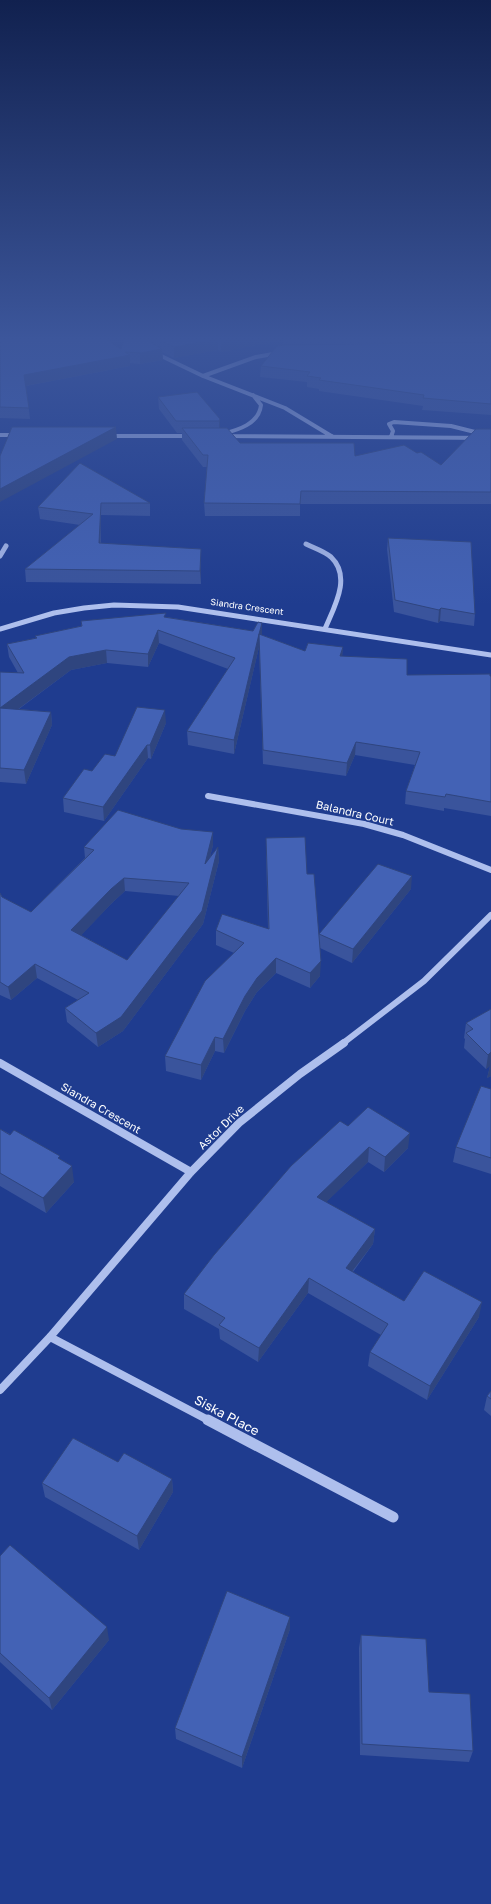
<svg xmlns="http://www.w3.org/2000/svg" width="491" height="1904" font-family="'Golos Text',sans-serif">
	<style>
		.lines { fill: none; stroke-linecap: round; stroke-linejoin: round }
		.minor-far4 { stroke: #aebfed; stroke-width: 4 }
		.minor-far3 { stroke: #aebfed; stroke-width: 5 }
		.minor-far2 { stroke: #aebfed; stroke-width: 6 }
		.minor-far1 { stroke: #aebfed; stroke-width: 8 }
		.minor { stroke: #aebfed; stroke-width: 11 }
		.wall { fill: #3a549c; fill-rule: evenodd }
		.shaded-wall { fill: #2f457f }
		.building { fill: #4362b5; stroke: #2f457f; fill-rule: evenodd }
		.labels { text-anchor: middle; stroke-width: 3; stroke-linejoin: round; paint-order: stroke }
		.far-street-label { font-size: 9px; fill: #fff; stroke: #1f3c8f }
		.street-label { font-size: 11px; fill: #fff; stroke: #1f3c8f }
		.near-street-label { font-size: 13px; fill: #fff; stroke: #1f3c8f }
	</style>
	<rect width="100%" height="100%" fill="#1f3c8f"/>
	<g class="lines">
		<path class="minor-far4" d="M155,353l48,23 82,32 48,29
			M203,376l53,-19 23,-4
			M222,434c16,-4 37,-10 39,-29l-8,-10
			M0,435h17
			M107,436h84
			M225,436l266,2
			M391,437l2,-6 -4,-7 5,-2 57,4 32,8"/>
		<path class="minor-far3" d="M306,544c8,4 18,7 25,13 21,20 3,50 -6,72
			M0,556l6,-10
			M0,629l54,-16 30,-5 30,-3 64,2 313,48"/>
		<path class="minor-far2" d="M208,796l156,28 39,11 88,35
			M342,1044l82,-63 67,-66"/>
		<path class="minor-far1" d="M0,1063l191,109
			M50,1337l160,84
			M0,1390l50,-53 141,-165 48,-49 61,-49 44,-31"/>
		<path class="minor" d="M208,1420l185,97"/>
	</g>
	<path class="wall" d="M0,339l121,10 3,-10h367v76l-69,-5 1,-4 -104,-15v-2l-12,-2v-5l-47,-5 1,-11 22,-21v-5l-62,12 -3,-2 -44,8 -12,-6 1,8 -23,4 -10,-1v3l-104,20 4,33 -30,-1z
		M158,397l62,22v9l20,15 115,13 62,-3 24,12 50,-36v75h-191v12h-95l-1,-13 3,-36h-4l-21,-27v-7h-5l-18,-24z
		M80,463l70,40v13l-49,-1v28l100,19v22l-175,-2 -1,-13 55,-44 -40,-6 -2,-12z
		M388,538l87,76 -1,12 -34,-5 -2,2 -44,-11 -7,-63z
		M166,617l87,14 9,-8v12l43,16 38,-4 -1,9 65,19 84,1v140l-47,-8v3l-39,-7 1,-13 9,-26 -60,-10 -9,21 -83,-12 -4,-117 -25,107 -46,-9 -1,-14 41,-62 -69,-26 -11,24 -41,-4 -36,7 -52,39 32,3 1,13 -26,59 -26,-2v-110l18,1 -9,-16 -2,-13 29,-6 -1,-2 46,-10v-5z
		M166,723l-15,36 -3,-1 -44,63 -40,-9 -1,-14 29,-27z
		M266,838l41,36 12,62v-2l92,-45 -59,74 -32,-15v28l-10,12 -34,-15 -19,19 -12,19 -21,42 -9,-2 -14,29 -35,-9 -1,-15 69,-103 -18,-8v-15l52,-1 -2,-77z
		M213,845l-3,12 8,-10 1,14 -16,63 -80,107 -25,16 -31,-25 -2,-14 13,-8 -41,-22 -26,22 -11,-5v-102l2,4 29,15 54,-54 -1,-11zM125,891l54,5 -52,64 -46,-25 31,-32z
		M491,1009v67l-4,2 3,-12 -4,3 -22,-21 1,-9 -1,-1 2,-15z
		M491,1089v85l-38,-12 3,-15z
		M348,1126l60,22 -24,24 -16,-10 -42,40 49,27 -2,15 -20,28 51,29 75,16 -52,83 -59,-34 2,-14 11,-17 -73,-42 -50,69 -38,-23 -1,-10 -35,-20v-15z
		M0,1129l61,31 13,22 -28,31 -46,-27z
		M491,1391v25l-7,-6 3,-14z
		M118,1462l54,17 1,13 -34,58 -94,-53 -3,-14z
		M0,1556l109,84 -57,70 -52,-48z
		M290,1629l-48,139 -66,-29 -1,-11z
		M361,1635l112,116 -4,11 -109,-7 -1,-107z"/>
	<path class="shaded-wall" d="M218,339v11l-44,8v-11z
		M232,339h51v1l-62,12v-11z
		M162,349l1,11 -23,4v-11z
		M130,355v11l-105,20 -1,-11z
		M220,419v12l-1,2v-12z
		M116,427l1,12 -117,63v-13z
		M101,503v12l-1,41 -1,-13z
		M201,549v35l-1,-13z
		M441,608l-1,13 -2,2 1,-13z
		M262,623v13l-3,-2z
		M158,630l1,13 -11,24v-13z
		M259,634v13l-25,107v-14z
		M343,647l-1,13 -2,-4z
		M106,650l1,13 -36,7 -69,51 -2,-13 69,-51z
		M165,710l1,13 -15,36 -1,-14z
		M51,712l1,13 -26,59 -2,-14z
		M356,742l-1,13 -9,21 1,-13z
		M147,745l1,13 -44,63 -1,-14z
		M213,832v13l-8,32v-13z
		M218,847l1,14 -16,63 -80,107 -25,16 -2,-14z
		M412,876l-1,13 -59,74 1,-14z
		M124,878l1,13 -13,12 -39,41 -2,-14 40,-41z
		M276,958v15l-19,19 -12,19 -21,42 -1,-14 22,-43 12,-18z
		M321,961l-1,15 -10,12v-15z
		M35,964l2,14 -26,22 -3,-13z
		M215,1037v14l-14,29v-15z
		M491,1052v24l-4,2 3,-12 -4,3 2,-14z
		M410,1133l-2,15 -24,24 1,-15z
		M369,1147l-1,15 -52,50 1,-15z
		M72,1166l2,16 -28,31 -3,-15z
		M375,1229l-2,15 -29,38 2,-14z
		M309,1278l-1,15 -50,69 1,-14z
		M482,1302l-3,15 -52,83 3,-14z
		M172,1479l1,13 -34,58 -2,-14z
		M290,1617v12l-48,139v-11z
		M107,1627l2,13 -57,70 -3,-12z"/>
	<path class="building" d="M0,339h106l15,10 3,-10h21l17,10 -22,4 -15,-1 5,3 -106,20 5,33 -29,-1z
		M158,339h74l-11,2 -3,-2 -44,8z
		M491,342v62l-68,-6 1,-3 -105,-15 2,-2 -14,-2 3,-4 -49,-6 16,-20 9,-1z
		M197,392l23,27 -1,2h-43l-18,-24z
		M12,427h104l-116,62v-33z
		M182,428h45l13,15h114l1,13 49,-11 13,8 4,-1 20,13 35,-36h15v63l-190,-1 -1,13 -96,-1 4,-48h-5z
		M80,463l70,40h-49l-2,40 102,6 -1,22 -175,-2 68,-55 -55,-7z
		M388,538l83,4 4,72 -34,-6 -2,2 -44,-10z
		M166,613l-2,4 89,14 5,-9 4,1 -3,11 46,17 3,-8 35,4 -3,9 67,3v16l83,-1v2h1v126l-45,-8 -1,3 -39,-6 14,-39 -64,-10 -9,21 -84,-13 -4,-116 -25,106 -47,-9 48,-73 -77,-28 -10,24 -42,-4 -37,7 -69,51 51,4 -27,58 -24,-2v-96l24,1 -17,-29 30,-6 -2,-2 47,-10 -1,-5z
		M137,707l28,3 -15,35h-3l-44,62 -40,-9 21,-29 8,2 13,-17 10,2z
		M118,810l63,19 32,3 -8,32 13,-17 -16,64 -81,106 -25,16 -31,-25 24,-15 -54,-29 -27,23 -8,-5v-89l2,4 29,15 63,-62 -10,-3zM124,878l65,5 -62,77 -56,-30 40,-41z
		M305,837l2,37h7l7,87 -11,12 -34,-15 -19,20 -12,18 -22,43 -8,-2 -14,28 -36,-9 40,-75 39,-38 -28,-13 6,-16 47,15 -3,-91z
		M378,864l34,12 -59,73 -34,-15z
		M491,1009v43l-3,3 -22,-22 7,-4 -7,-6z
		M481,1086l10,3v69l-35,-11z
		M368,1107l42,26 -25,24 -16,-10 -52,50 58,32 -29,39 58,33 20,-30 58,31 -52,84 -60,-34 18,-28 -79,-46 -50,70 -40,-23 6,-7 -41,-24 30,-39 77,-89 49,-45 8,5z
		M0,1129l10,6 4,-5 46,26 -2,2 14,8 -29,32 -43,-25z
		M491,1391v8l-4,-3z
		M73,1438l45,24 6,-9 48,26 -35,57 -95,-53z
		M10,1545l97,82 -58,71 -49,-45v-97z
		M227,1591l63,26 -48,140 -67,-29z
		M361,1635l65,4 3,53 41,2 3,57 -111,-7z"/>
	<linearGradient id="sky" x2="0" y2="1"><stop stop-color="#11214f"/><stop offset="0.56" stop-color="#3c569b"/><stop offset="1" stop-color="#3c569b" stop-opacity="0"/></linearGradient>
	<rect width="491" height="605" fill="url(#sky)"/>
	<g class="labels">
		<g class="far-street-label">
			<text transform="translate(247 607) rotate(8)" y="3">Siandra Crescent</text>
		</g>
		<g class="street-label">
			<text transform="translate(355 813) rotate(13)" y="4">Balandra Court</text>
			<text transform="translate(101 1108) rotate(30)" y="4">Siandra Crescent</text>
			<text transform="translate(221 1127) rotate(-44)" y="4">Astor Drive</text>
		</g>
		<g class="near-street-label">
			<text transform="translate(227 1415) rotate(28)" y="5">Siska Place</text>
		</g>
	</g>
</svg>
